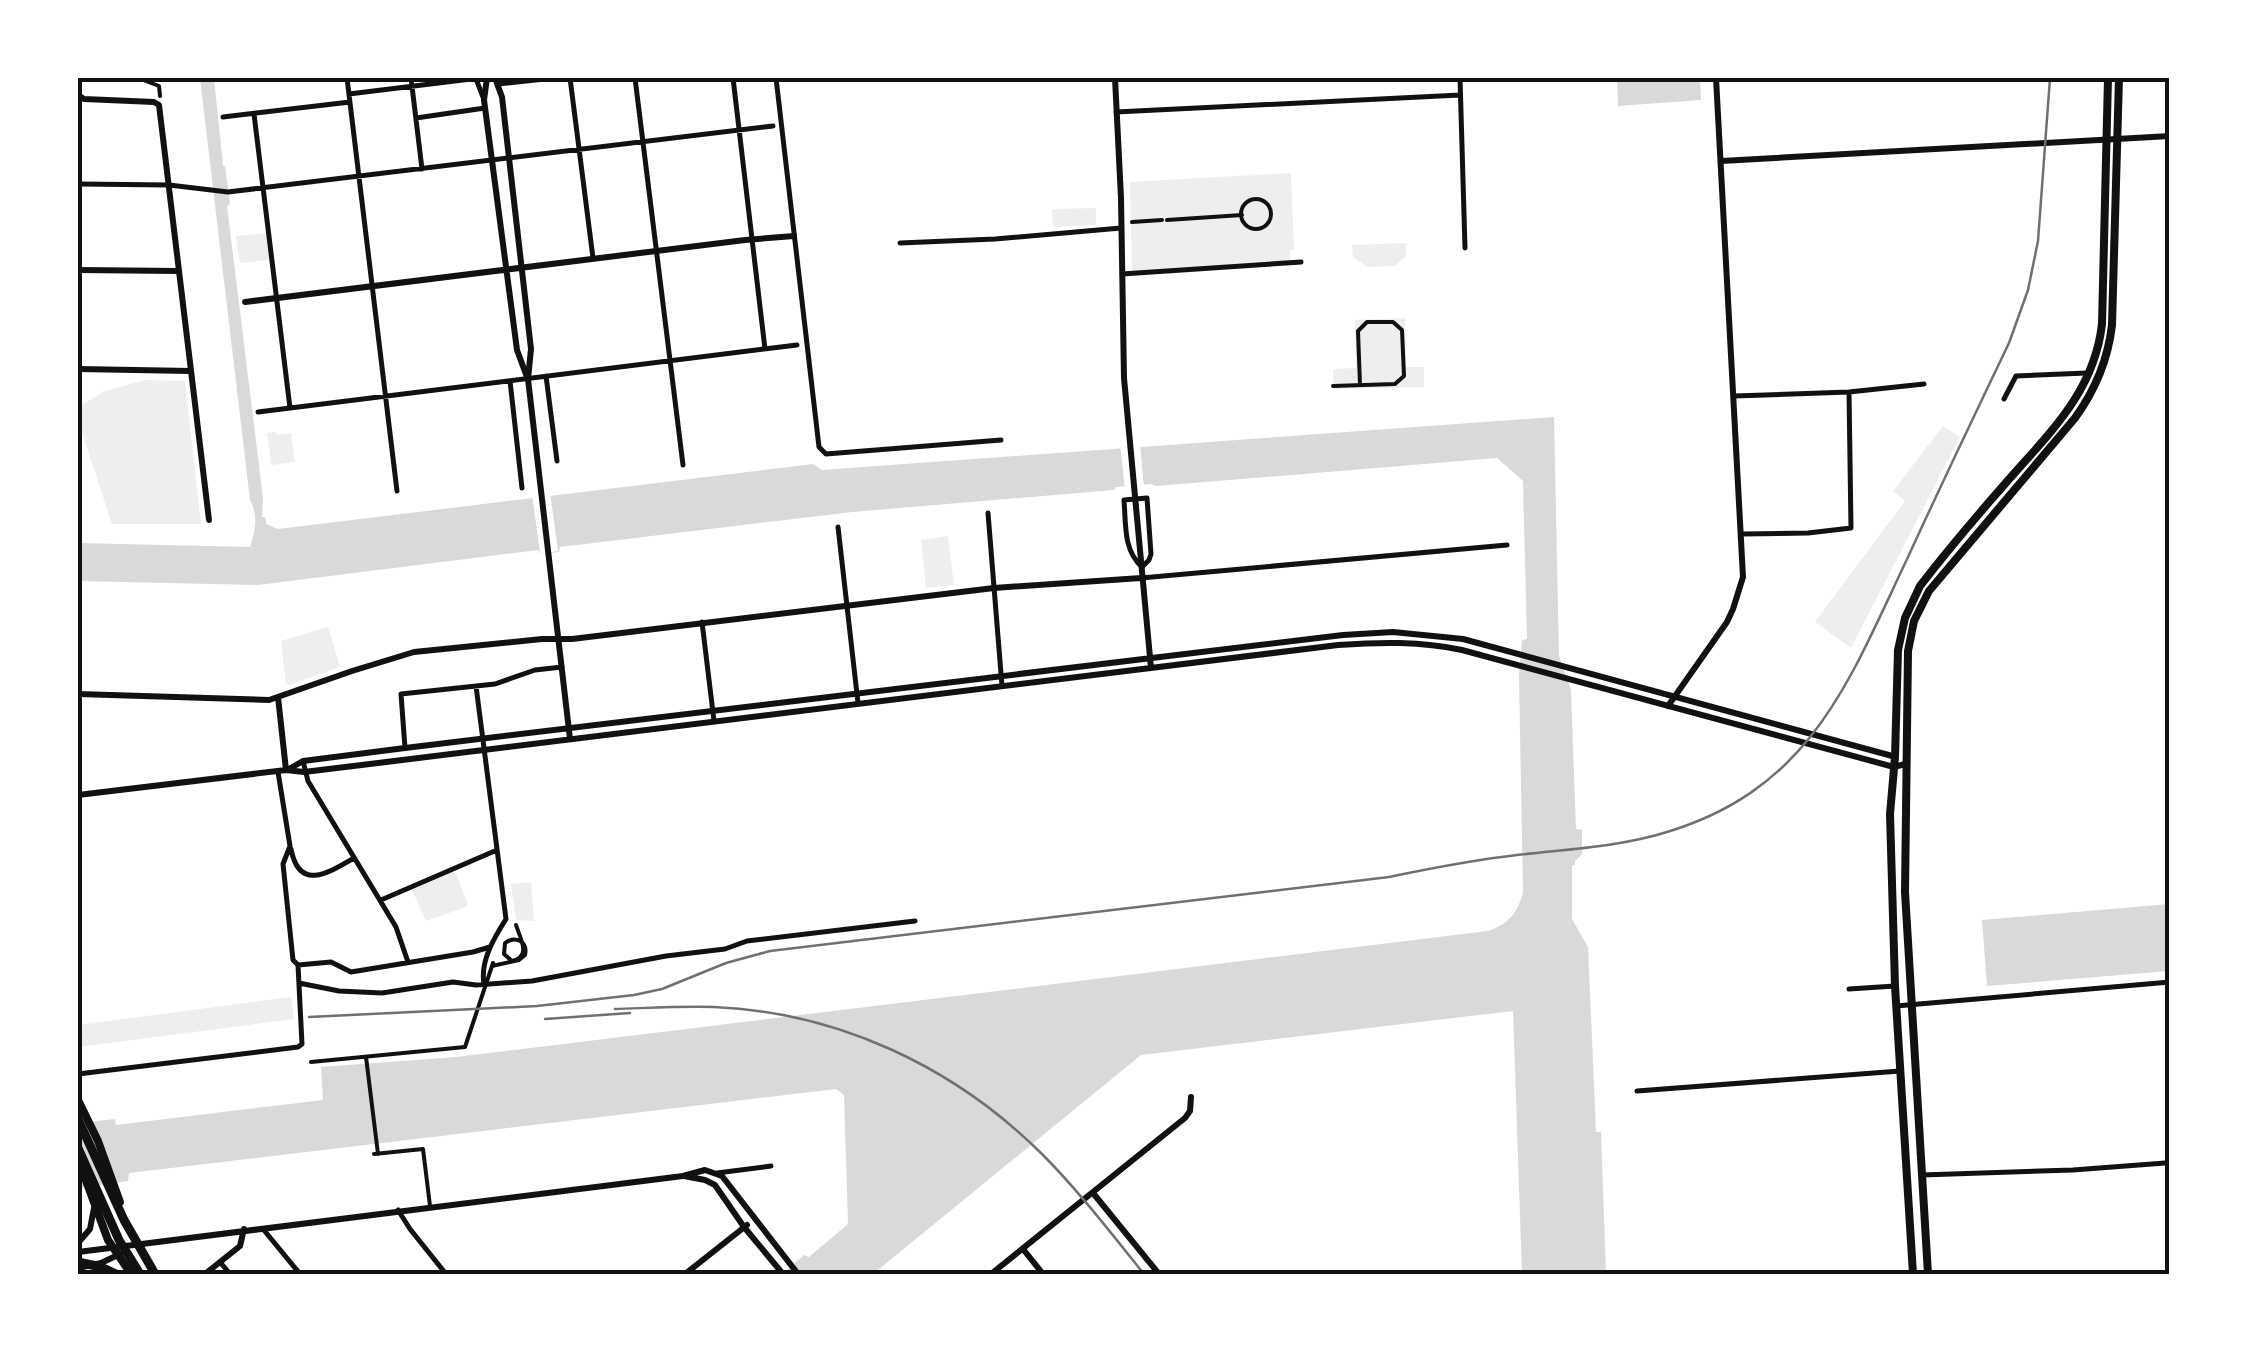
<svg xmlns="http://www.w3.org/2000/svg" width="2247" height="1352" font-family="Ubuntu,sans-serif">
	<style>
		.green { fill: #eee }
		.water { fill: #d9d9d9 }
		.pier { fill: #fff }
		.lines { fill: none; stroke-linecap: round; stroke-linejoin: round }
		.pedestrian { stroke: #111; stroke-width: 4 }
		.minor { stroke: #111; stroke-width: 5 }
		.tertiary { stroke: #111; stroke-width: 6 }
		.primary { stroke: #111; stroke-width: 8 }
		.motorway { stroke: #111; stroke-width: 9 }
		.rail { stroke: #707070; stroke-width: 2.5 }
		.neatline { fill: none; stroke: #111; stroke-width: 4 }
	</style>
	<rect width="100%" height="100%" fill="#fff"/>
	<path class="green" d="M1291,173l3,77h-4l1,11 -159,12 -2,-91z
		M1096,208v17l-43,2 -1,-18z
		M266,233l3,27 -29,3 -4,-27z
		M1406,243v13l-11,10 -27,1 -15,-10 -1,-12z
		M1405,318l1,49h18v20l-90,2 -1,-20 23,-1 -1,-48z
		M145,380l40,1 16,143h-89l-34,-104v-13l25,-15z
		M1943,426l17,11 -109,211 -36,-26 90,-121 -12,-10z
		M276,432l1,3 14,-2 4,29 -24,3 -4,-32z
		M948,536l6,49 -28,3 -5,-48z
		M328,627l12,40 -51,18 -3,-2 -5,-42z
		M452,872l4,2 12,30 -2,3 -40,14 -14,-31z
		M531,882l3,39 -18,-1 -5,-36z
		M291,997l3,22 -216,28v-22z"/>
	<path class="water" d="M200,78h14l9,88h2l5,38 -3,2 36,292 -1,19h3l1,7 12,5 535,-65 9,6 732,-53 5,239 12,34 5,139 6,1v24l-7,7v4h-3v54l16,28 8,185h5l5,142h-84l-9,-263 -372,44 -268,219h-91l22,-19 5,2 39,-33 -4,-129 -8,-6 -707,84 -1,8 -50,7v-65l37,-4 1,6 207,-25 -2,-33 135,-10 1032,-126c21,-7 29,-18 35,-38l-4,-217 3,-36 5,-1 -4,-158 -26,-23 -341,28 -5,-2 -35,3 -2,3 -262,22 -292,35 -1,5 -19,2 -2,-4 -280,35 -180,-4v-38l172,4c6,-19 8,-32 0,-47z
		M1617,78h83l1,22 -83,6z
		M2169,904v67l-182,15 -5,-66z"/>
	<path class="pier" d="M1140,442l4,47 -19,2 -5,-48z
		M550,491l8,60 -18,3 -8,-61z"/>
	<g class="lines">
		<path class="pedestrian" d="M138,78l21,8 1,10
			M1241 214a15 15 0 1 1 30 0a15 15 0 1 1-30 0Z
			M1167,220l75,-5
			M1132,222l30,-2
			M1333,386l62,-2 9,-8 -2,-46 -9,-8h-26l-9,9 2,54
			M492,966l27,-6 6,-5c3,-13 -9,-20 -20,-12l-1,11 8,7c20,-4 8,-23 4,-36
			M366,1057l12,97
			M311,1062l154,-15 28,-84
			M374,1154l49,-5 7,57"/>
		<path class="minor" d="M347,78l50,413
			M411,78l11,91
			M570,78l23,180
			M635,78l48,387
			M733,78l32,271
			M776,78l43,369 7,7 175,-14
			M1460,78l5,170
			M498,84l56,-6
			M349,94l122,-15h5l7,18
			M1116,112l344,-17
			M254,114l36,294
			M223,117l127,-15
			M416,118l69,-10
			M78,184l91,1 59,7 545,-66
			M900,243l95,-4 126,-11
			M1122,274l179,-12
			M546,376l11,85
			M510,381l12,107
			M1734,396l115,-4 75,-8
			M2004,399l12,-23 71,-3
			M258,412l539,-67
			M1147,498l4,56 -2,6 -7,7c-19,-17 -16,-43 -18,-67z
			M988,513l14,173
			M838,527l20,176
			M1742,534l66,-1 43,-5 -2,-136
			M1141,578l366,-33
			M702,622l12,99
			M476,686l30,233c-12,19 -26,42 -22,65
			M405,748l-4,-54 94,-10 40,-14 27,-3
			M303,761l5,20 88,146 12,35
			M291,849c8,42 36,25 63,9
			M381,900l116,-50
			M298,965l33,-3 20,10 122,-20 17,-5
			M299,983l40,8 43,2 71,-11 23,3 56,-4 134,-25 59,-7 22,-8 168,-20
			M1849,989l46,-3
			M1896,1006l274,-24
			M78,1074l220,-27 4,-3 -4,-79 -5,-5 -10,-96 7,-18 -12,-74
			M1637,1091l263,-20
			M717,1173l54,-7
			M1922,1175l151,-5 92,-7
			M398,1210l12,19 36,45
			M263,1229l37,45
			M220,1262l10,12"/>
		<path class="tertiary" d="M487,78l-3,22 33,250 10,27
			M495,78l7,19 29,252 -3,30 42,360
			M1115,78l6,120 3,180 27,290
			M78,85v10l6,4 70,3 5,3 50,415
			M1721,161l449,-25
			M78,270l101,1
			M245,302l500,-62 49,-4
			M78,369l113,2
			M78,694l191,6 83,-29 62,-19 128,-13h30l422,-51 147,-10
			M278,697l8,73
			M1668,706l59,-84 6,-13 10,-32 -27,-499
			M289,769l14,-8 102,-13 938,-113 50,-3 70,7 433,118
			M78,795l208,-25 18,2 74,-9 960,-118c42,-3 82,-4 124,5l432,117 11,-3
			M684,1176l21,4 10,5 29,42 39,47
			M1093,1193l66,81
			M78,1243l12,-14 4,-21
			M1023,1249l20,25
			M78,1252l605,-76 22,-6 17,6 76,98
			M78,1268l23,-5 19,-9
			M205,1274l35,-28 4,-17
			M685,1274l62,-49
			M991,1274l194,-156 5,-7 1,-14"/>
		<path class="primary" d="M78,1100l20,41 22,61
			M78,1159l30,81 23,34
			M1913,1274l-18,-288 -5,-172 5,-57 3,-107 7,-32 15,-32c27,-35 55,-68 84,-101 43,-50 90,-91 98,-161l6,-246
			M1928,1274l-23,-382 3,-241 6,-30 15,-30 146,-173c21,-29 33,-58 37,-93l7,-247"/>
		<path class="motorway" d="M78,1119l46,101 31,54
			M78,1148l41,92 21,34
			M78,1262l23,5 15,7"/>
		<path class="rail" d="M615,1009c33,-1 66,-3 99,-2 123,5 239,59 327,146 37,37 70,80 103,121
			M309,1017l228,-11 97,-11 28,-6 64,-26 44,-12 619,-74c43,-9 85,-17 128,-22 50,-6 102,-8 150,-23 145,-44 182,-151 241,-275 33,-72 67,-143 101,-214l19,-53 10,-49 12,-163
			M545,1019l85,-6"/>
	</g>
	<rect width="2247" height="1352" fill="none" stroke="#ffffff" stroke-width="160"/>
	<rect x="80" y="80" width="2087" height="1192" class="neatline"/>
</svg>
